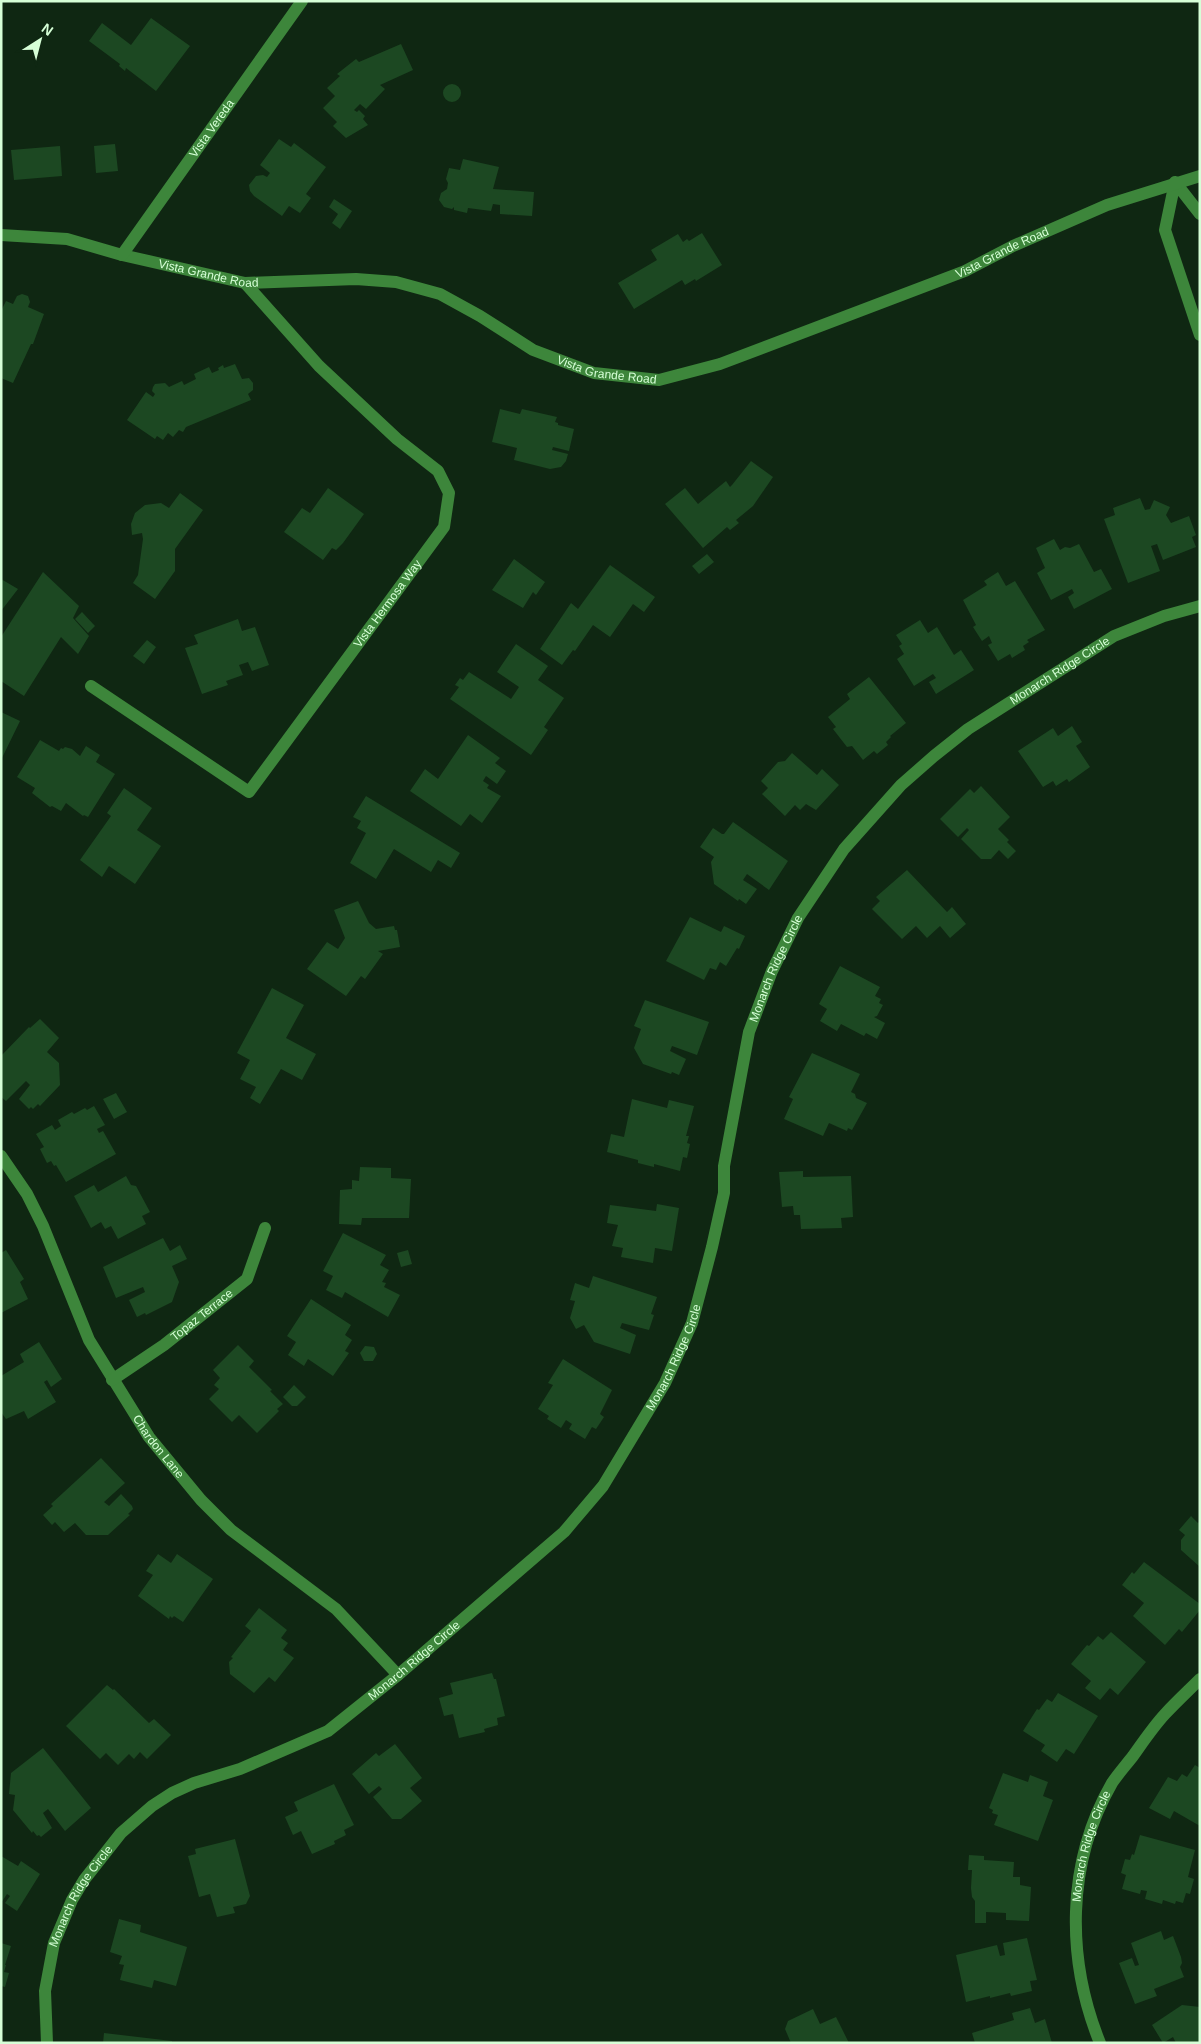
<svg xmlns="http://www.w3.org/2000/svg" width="1201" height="2044" font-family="Arial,sans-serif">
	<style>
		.building { fill: #1c4822 }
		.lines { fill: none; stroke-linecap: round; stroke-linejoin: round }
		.minor { stroke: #3d863b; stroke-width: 12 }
		.labels { text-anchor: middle; stroke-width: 4; stroke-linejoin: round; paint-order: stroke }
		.street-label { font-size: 12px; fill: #d6ffd7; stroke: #0f2712 }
	</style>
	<rect width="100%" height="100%" fill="#0f2712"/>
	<path class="building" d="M151,18l39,28 -34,45 -30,-23 -1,3 -6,-5 1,-2 -31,-23 13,-18 29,22z
		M401,44l12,26 -33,15 5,4 -19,20 -6,-5 -6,6 3,2 2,-2 6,6 -2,3 5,6 -22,13 -13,-12 4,-4 -14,-14 12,-12 -8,-8 13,-12 -3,-2 19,-15 3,3z
		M443 93a9 9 0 1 1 18 0a9 9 0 1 1-18 0Z
		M279,139l12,8 3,-4 32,24 -20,27 5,4 -11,15 -11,-7 -7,10 -28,-20 -4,-5 -1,-6 7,-9 7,-1 4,2 3,-4 -10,-8z
		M115,144l3,27 -22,2 -2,-27z
		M60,146l2,30 -48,4 -3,-30z
		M463,159l36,8 -6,22 41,3 -2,24 -32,-2v-9l-7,-1 -2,7 -23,-3 -1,5 -13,-3v-3l-2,2 -8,-2 -5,-7 2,-7 6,-4 1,-6 -2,-4 3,-11 11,2z
		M334,199l18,12 -12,18 -8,-6 6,-9 -9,-7z
		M702,233l20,32 -26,16 -1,-2 -10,6 -3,-5 -48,29 -16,-26 39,-23 -6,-10 27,-16 5,8 4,-3 2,2z
		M22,294l6,2 2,6 -2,5 16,7 -11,30h-2l-18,39 -12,-5v-67l5,-10 7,3 4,-8z
		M235,364l7,15 7,-1 4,5v7l-5,4 3,6 -65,27 -3,5 -4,-2 -6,7 -5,-4 -5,7 -6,-4 -2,3 -28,-19 19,-28 7,5 2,-3 -3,-3 1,-4 2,-3 10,-1 4,4 13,-6 2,4 12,-6 -2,-5 15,-7 3,6 7,-3 -1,-2 5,-3 1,3z
		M500,409l20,5 2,-5 35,8 -2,5 3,1v2l16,4 -5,22 -16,-4 -1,3 16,4 -2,7 -5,6 -11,2 -36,-9 3,-12 -25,-6z
		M751,461l22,16 -20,29 -17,14 3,3 -9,7 -3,-3 -24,21 -38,-44 20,-16 13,16 28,-23 4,6 2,-2z
		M328,488l36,26 -21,29 -7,7 -4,-2 -9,12 -39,-28 18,-24 8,5z
		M180,493l23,17 -28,39v22l-20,28 -22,-16 5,-8 5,-36 -1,-6 -10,2 -1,-11 4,-11 10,-8 16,-2 8,5z
		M1140,498l5,12 5,-1 4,-9 16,7 -4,8 5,8 18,-7 7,19 -4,2 4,10 -33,13 -6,-16 -6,2 9,25 -32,12 -24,-64 11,-4 -2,-7z
		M1054,539l6,11 5,-3 5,1 9,-4 15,28 7,-3 11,20 -38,20 -6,-12 6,-4 -2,-4 -21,11 -14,-27 8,-5 -9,-20z
		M707,554l7,8 -15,12 -7,-8z
		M514,559l31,23 -9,13 -3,-3 -10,16 -31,-18z
		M610,565l45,32 -11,15 -11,-8 -23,33 -17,-12 -18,26 -2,-1 -11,15 -22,-16 31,-46 7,6z
		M43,572l36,34 -6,12 16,18 -11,18 -17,-17 -37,59 -23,-15v-44z
		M998,572l8,14 9,-5 30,49 -18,10 2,2 -6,4 2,4 -13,8 -2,-4 -12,7 -10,-16 4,-2 -3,-7 -7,5 -9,-14 3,-2 -13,-25 24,-15 -3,-4z
		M1,579l17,10 -17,22z
		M82,612l13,14 -7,7 -13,-14z
		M238,619l4,12 13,-4 14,38 -17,6 -4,-9 -9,3 4,10 -17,6 2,4 -26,9 -17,-46 13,-4 -4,-9z
		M920,620l8,13 9,-6 17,28 7,-5 13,20 -38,24 -7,-12 7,-4 -3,-4 -19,12 -17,-27 7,-5 -5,-8 3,-2 -6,-9z
		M147,640l9,7 -12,17 -11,-8z
		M516,644l32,22 -10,14 26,18 -20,29 4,3 -17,25 -81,-56 9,-12 -4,-2 5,-7 3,2 6,-8 42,27 8,-12 -22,-15z
		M869,677l37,46 -16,13 1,1 -5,5 2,3 -11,9 -3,-3 -11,9 -11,-14 -5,1 -14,-18 3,-2 -8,-10 22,-18 -3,-5z
		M1,712l19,9 -19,39z
		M1072,726l10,16 -6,4 14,21 -21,15 -2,-3 -11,7 -3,-5 -10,6 -25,-36 35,-23 5,8z
		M468,735l32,23 -5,5 11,8 -9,13 -11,-8 -3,5 6,4 -2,3 14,8 -19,27 -12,-9 -9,12 -51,-35 15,-22 13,10z
		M40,740l19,11 2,-3 2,1 2,-2 7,2 8,7 6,-10 14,9 -4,7 19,12 -27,43 -4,-2 -1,1 -17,-13 -5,8 -9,-5 -2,1 -18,-14 3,-5 -18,-11z
		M792,753l25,22 5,-6 17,16 -23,25 -10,-6 -6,6 -5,-5 -10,11 -23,-22 6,-6 -7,-7 17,-19 7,-1z
		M981,786l29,31 -12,12 11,11 -2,2 9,9 -8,8 -9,-9 -8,9h-10l-20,-20 8,-9 -2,-2 -9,9 -18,-18 30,-30 4,4z
		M124,788l28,20 -15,22 24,16 -26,38 -26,-18 -7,11 -22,-17 31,-44 -4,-3z
		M366,796l94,57 -9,15 -13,-8 -7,12 -37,-23 -18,30 -26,-16 16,-30 -9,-5 4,-7 -8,-4z
		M733,822l55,39 -19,29 -22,-16 -4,6 14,9 -11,15 -7,-5 -1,2 -24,-17 -3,-22 3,-5 -14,-10 13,-19 9,6h2z
		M907,870l40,42 5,-5 14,17 -16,14 -10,-12 -13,12 -11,-12 -14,13 -30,-30 8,-8 -4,-4z
		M358,901l11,22 7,6 18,-3 1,4h2l3,17 -22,4 5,3 -18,25 -4,-3 -15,20 -39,-27 20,-27 11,7 7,-11 -11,-28z
		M690,917l31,15 3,-6 21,10 -6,13 -2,-1 -11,18 -6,-4 -4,8 -6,-2 -6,12 -38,-19z
		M840,966l40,21 -5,9 6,3 -2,4 4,2 -6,11 -3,1 11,6 -8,16 -11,-6 -2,3 -23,-12 -4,7 -17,-10 7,-12 -8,-5z
		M272,988l32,17 -18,33 30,16 -14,26 -21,-11 -21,35 -10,-6 6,-11 -16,-8 10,-19 -13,-7z
		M645,1000l64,22 -12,33 -25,-9 -2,5 16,8 -7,16 -7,-3 -1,2 -28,-10 -9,-16 7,-19 -7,-3z
		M40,1019l19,19 -12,14 12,11 1,22 -20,21 -2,-2 -5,5 -2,-2 -2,2 -10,-10 11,-14 -4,-4 -20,20 -5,-4v-41l28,-29 1,1z
		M812,1053l48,21 -9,18 4,2 1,4 11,5 -15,27 -4,-2 -1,3 -18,-8 -6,13 -39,-17 9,-20 -4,-2z
		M116,1093l11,19 -13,7 -11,-20z
		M632,1099l35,9 2,-8 25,6 -8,30h3l-2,7 3,1 -3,14 -4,-1 -3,14 -26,-7v3l-16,-4v-3l-31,-8 4,-18 13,3z
		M94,1106l11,19 -8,4 2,4 4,-2 13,23 -50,28 -10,-17 -2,1 -3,-5 -4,2 -7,-14 4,-2 -8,-13 16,-9 3,5 6,-4 -3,-6 14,-8 2,2 11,-6 2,2z
		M360,1167l31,1v10l20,1 -2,39h-47l-1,7 -22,-1 1,-34 12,-1v-9l7,1z
		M803,1171v6l48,-1 2,41 -12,1 1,10 -41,1 -1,-14h-6l-1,-9 -11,1 -3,-35z
		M126,1176l5,9 5,1 14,26 -8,4 4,8 -28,15 -7,-13 -6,3 -4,-7 -10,6 -17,-32 20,-11 4,7z
		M657,1204l22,4 -7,43 -17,-3 -2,15 -32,-6 2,-9 -11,-2 6,-21 -11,-2 3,-18 46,6z
		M343,1233l43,22 -6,10 9,5 -7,12 4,1 -2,4 16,8 -12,22 -43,-25 -3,6 -16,-8 7,-14 -10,-5z
		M163,1238l7,13 10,-6 7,14 -15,7 7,16 -7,20 -26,13 -1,-2 -8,4 -8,-17 16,-8 -2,-5 -27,11 -13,-31z
		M6,1250l18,29 -4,3 8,17 -27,14v-60z
		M408,1250l4,14 -11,3 -4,-14z
		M593,1276l64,21 -6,17 3,1 -5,15 -27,-7 -2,5 16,7 -6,19 -36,-12 -10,-17 -8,4 -6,-11 5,-17 -5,-1 5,-17 14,5z
		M311,1299l40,26 -6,10 7,5 -7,11 4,2 -16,23 -25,-17 -4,7 -16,-11 8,-13 -9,-6z
		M39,1342l23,37 -11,8 -4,-7 -3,2 12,20 -28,17 -4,-8 -18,8 -5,-7v-36l23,-14 -4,-8z
		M238,1345l16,16 -5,6 23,23 -2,1 13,13 -6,5 2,2 -22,22 -18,-18 -7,7 -23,-23 10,-10 -5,-4 6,-7 -7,-8z
		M365,1346l9,1 3,7 -4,7h-9l-4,-8z
		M563,1359l49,31 -12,24 4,3 -8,12 -4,-2 -7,12 -16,-10 3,-5 -6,-4 -5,8 -14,-9 2,-3 -11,-7 15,-24 -5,-2z
		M294,1385l12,12 -9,9h-5l-9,-9z
		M101,1458l24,25 -21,19 5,4 12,-12 11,12 1,3 -5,5 2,1 -22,20h-22l-11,-12 -11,9 -9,-10 -3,3 -9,-10 10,-9 -2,-2z
		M1191,1516l7,7 2,-2v46l-19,-17v-10l4,-5 -6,-5z
		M158,1554l13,9 6,-9 36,25 -30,43 -9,-6 -2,2 -2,-2 -1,3 -31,-23 15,-21 -7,-4z
		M1144,1562l56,42v6l-18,22 -3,-3 -14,16 -32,-29 11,-13 -22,-18 10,-13 2,2z
		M259,1608l28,22 -6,8 7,5 -5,7 11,8 -19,24 -6,-5 -15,16 -24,-19 -1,-12 4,-4 -2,-1 20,-26 -6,-5z
		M1111,1632l35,30 -28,33 -8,-7 -10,12 -15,-12 6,-7 -20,-17 16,-19 2,1 9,-10 5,4z
		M492,1673l2,6h2l9,37 -8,2 1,7 -14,4 1,3 -26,6 -6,-24 -9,2 -5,-18 14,-4 -3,-11z
		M107,1685l6,5 1,-1 35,34 5,-4 17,16 -24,24 -7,-7 -6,7 -5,-5 -11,11 -12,-12 -6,6 -34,-33z
		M1058,1693l40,23 -24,38 -8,-5 -9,13 -16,-11 4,-6 -22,-14 14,-22 2,1 8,-11 5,3z
		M395,1744l27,34 -12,10 12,13 -21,18h-9l-19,-22 9,-8 -3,-3 -10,8 -17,-20 24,-21 3,3z
		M43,1748l48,60 -26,23 -17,-22 -5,4 9,15 -11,9 -2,-2 -2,1 -4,-5 -1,2 -19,-23 2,-15 -6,-1 2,-21z
		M1195,1765l5,3v58l-26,-15 -4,8 -21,-11 19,-31 9,4 5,-7 5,3z
		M1003,1773l25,9 2,-7 18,7 -5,14 10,4 -15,41 -44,-16 4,-10 -6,-2 1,-3 -4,-2z
		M334,1784l20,41 -10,5 2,5 -12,6 1,3 -23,10 -11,-23 -8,4 -8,-18 13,-6 -4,-9z
		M1140,1835l55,15 -7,27 6,2 -4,15 -4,-1 -3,10 -7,-2 -1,3 -12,-4 -1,4 -17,-5 2,-8 -6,-1 -1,4 -18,-5 4,-14 -5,-2 4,-14 5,1 2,-6 2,1z
		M235,1839l15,57 -4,8 -13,3 2,6 -18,4 -7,-23 -11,3 -11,-41 8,-2 -1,-5z
		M969,1855l15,1v4l30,2 -1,15h7v8l11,2 -2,34 -23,-1v-7l-20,-1v11h-11v-22l-3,-4 -1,-9 1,-18h-4z
		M1,1856l17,10 3,-5 19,13 -23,37 -12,-8 5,-7 -3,-2 -6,9z
		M119,1919l22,6 -1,7 47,15 -11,39 -22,-6 -2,8 -32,-8 4,-15 -5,-1 3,-8 -12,-4z
		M1161,1931l3,9 9,-4 8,21 1,6 -2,4 4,10 -30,12 3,7 -22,8 -16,-41 13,-5 3,8 4,-1 -8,-22z
		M1027,1938l10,42 -7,1 2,10 -21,5 -1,-3 -20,5v-2l-24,6 -10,-47 41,-10 3,11 5,-1 -2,-12z
		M1,1943l10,3 -6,19h1l-2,7 5,1 -4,14 -4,-1z
		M1182,2005l18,2v36h-24l-3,-6 -10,6 -11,-18z
		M1030,2008l5,15 10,-4 7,24h-77l-3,-10 42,-13 -2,-7z
		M813,2009l7,15 16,-7 13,26h-58l-6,-14 3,-8z
		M104,2033l68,8v2h-69z"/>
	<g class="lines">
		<g class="minor">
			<path d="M1200,214l-25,-32 -10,48 35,105"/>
			<path id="s1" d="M1,235l66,4 55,16 123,28 111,-4 40,3 44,12 40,22 53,34 61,23 65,7 61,-16 245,-93 48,-25 94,-41 93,-29"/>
			<path id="s2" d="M122,255l180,-254"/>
			<path id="s3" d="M91,686l158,106 195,-265 5,-34 -11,-22 -41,-32 -78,-73 -74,-83"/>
			<path id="s4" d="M1,1156l26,38 16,32 46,114 60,97 52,63 30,30 105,79 62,66"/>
			<path id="s5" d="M112,1380l52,-35 83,-66 18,-51"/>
			<path id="s6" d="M47,2043l-2,-52 9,-48 18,-43 12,-20 37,-47 31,-27 20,-13 22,-10 46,-14 88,-38 70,-56 166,-143 39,-46 62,-103 27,-60 20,-76 12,-54v-27l25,-134 23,-61 26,-53 46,-69 57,-64 33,-29 34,-27 146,-93 50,-20 36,-10"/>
			<path id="s7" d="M1100,2043c-34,-84 -34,-180 12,-260 6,-9 14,-18 21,-27 10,-14 20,-29 32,-42 11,-12 23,-23 35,-35"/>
		</g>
	</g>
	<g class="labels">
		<g class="street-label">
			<text dy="4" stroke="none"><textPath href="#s2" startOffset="155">Vista Vereda</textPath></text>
			<text dy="4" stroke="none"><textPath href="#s1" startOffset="1052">Vista Grande Road</textPath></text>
			<text dy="4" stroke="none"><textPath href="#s1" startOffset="212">Vista Grande Road</textPath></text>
			<text dy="4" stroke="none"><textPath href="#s1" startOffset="632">Vista Grande Road</textPath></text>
			<text dy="4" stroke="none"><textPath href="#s3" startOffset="424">Vista Hermosa Way</textPath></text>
			<text dy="4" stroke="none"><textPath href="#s6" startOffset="1805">Monarch Ridge Circle</textPath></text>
			<text dy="4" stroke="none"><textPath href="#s6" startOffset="1385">Monarch Ridge Circle</textPath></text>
			<text dy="4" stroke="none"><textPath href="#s5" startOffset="111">Topaz Terrace</textPath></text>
			<text dy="4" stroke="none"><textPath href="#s6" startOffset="980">Monarch Ridge Circle</textPath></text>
			<text dy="4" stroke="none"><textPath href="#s4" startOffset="332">Chardon Lane</textPath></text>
			<text dy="4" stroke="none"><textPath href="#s6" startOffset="575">Monarch Ridge Circle</textPath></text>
			<text dy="4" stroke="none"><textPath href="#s7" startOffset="202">Monarch Ridge Circle</textPath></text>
			<text dy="4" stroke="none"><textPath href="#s6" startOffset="155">Monarch Ridge Circle</textPath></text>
		</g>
	</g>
	<rect width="1201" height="2044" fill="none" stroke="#d6ffd7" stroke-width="5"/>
	<g transform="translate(40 40) rotate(36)" stroke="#0f2712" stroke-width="4" paint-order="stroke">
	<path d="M0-4L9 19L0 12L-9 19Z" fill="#d6ffd7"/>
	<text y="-8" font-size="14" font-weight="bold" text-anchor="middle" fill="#d6ffd7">N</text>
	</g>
</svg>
